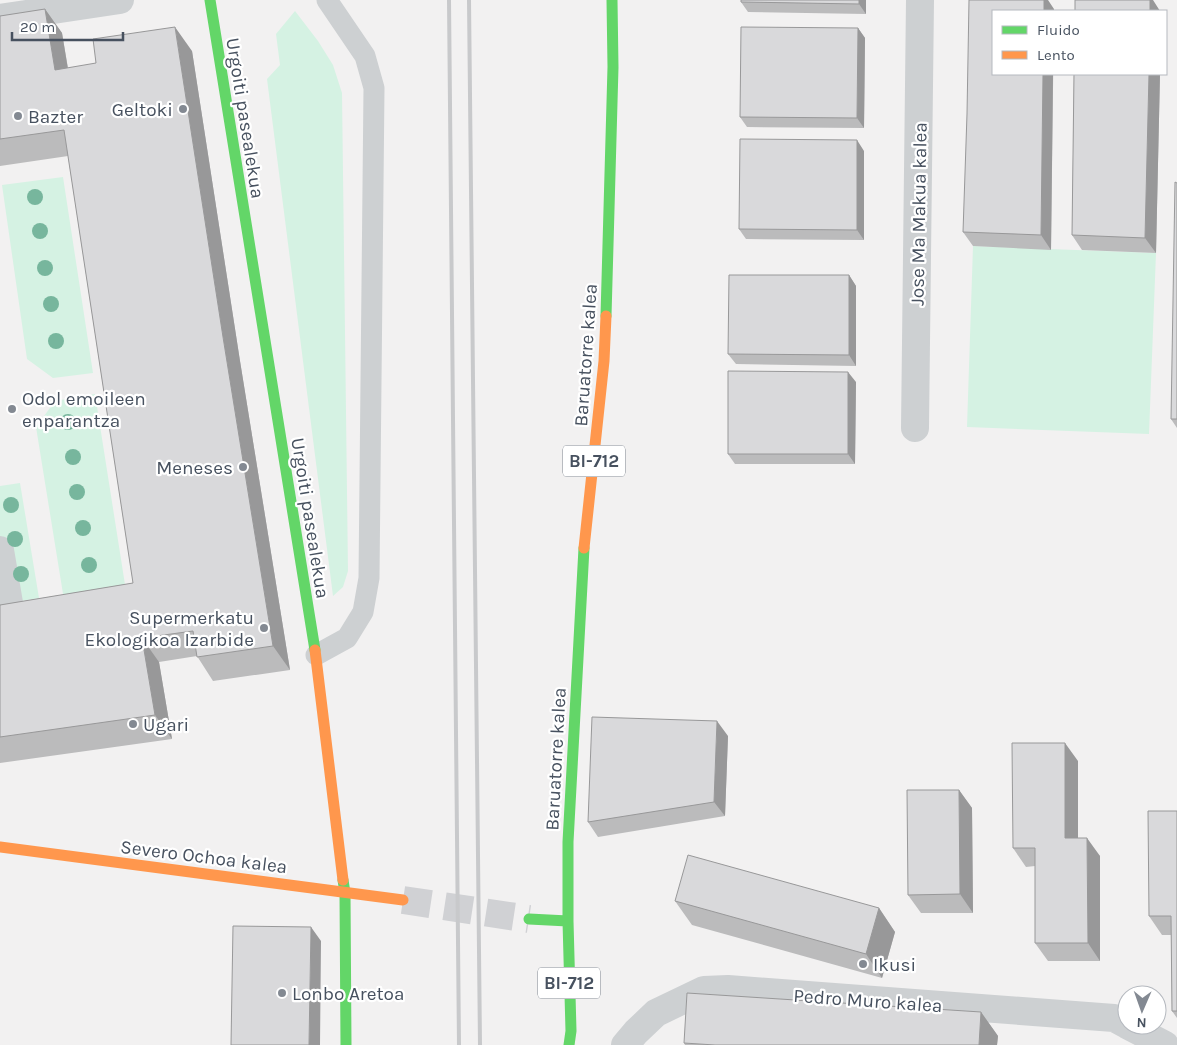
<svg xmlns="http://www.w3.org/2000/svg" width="1177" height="1045" font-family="Karla,sans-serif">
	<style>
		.green { fill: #d5f2e3 }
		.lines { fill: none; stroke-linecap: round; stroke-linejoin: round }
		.secondary-tunnel { stroke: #d0d1d4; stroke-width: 28; stroke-dasharray: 28 14; stroke-linecap: butt }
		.lane { stroke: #cdd0d2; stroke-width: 21 }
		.street { stroke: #cdd0d2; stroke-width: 28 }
		.fast { stroke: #63d668; stroke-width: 11 }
		.slow { stroke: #ff974d; stroke-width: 11 }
		.rail { stroke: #c8c9cb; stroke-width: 4 }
		.tree { fill: #77b69d }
		.wall { fill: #bbbbbc }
		.shaded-wall { fill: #989899 }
		.building { fill: #d9d9db; stroke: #989899 }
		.poi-dot { fill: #838992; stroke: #fff; stroke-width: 2 }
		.labels { text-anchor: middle; stroke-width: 4.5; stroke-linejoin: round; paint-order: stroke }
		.shield { fill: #fff; stroke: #7e858f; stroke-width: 1 }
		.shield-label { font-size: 18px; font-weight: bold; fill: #47515f }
		.poi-label { font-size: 19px; fill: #47515f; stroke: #fff; text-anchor: start }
		.street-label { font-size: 19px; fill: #47515f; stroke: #fff }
	</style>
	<rect width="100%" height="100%" fill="#f2f1f1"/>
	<path class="green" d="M295,11l23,30 15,24 9,28 6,478 -5,16 -10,9 -66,-517 13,-14 -4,-31z
		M63,177l30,196 -40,5 -26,-19 -25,-174z
		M973,246l183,7 -7,181 -182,-7z
		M95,394l31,197 -62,9 -28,-173 19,-26z
		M20,483l19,115 -30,5 -9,-53v-64z"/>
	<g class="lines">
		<path class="secondary-tunnel" d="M403,900l126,19"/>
		<path class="lane" d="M316,655l31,-17 16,-26 6,-34 5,-490 -9,-32 -38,-56"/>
		<path class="street" d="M0,18l120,-18
			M915,428l5,-428
			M0,550l9,53 -9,2
			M1127,1025l38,20
			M625,1045l11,-13 20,-19 48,-23 24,-1 386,29 13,7"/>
		<path class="fast" d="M210,0l105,650
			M606,316l7,-249 -1,-67
			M343,880l2,13 1,152
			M529,919l39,2
			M569,1045l2,-14 -3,-110v-79l16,-294"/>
		<path class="slow" d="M584,548l20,-187 2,-45
			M315,650l28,230
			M0,847l403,53"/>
		<path class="rail" d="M449,0l10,1045
			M469,0l11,1045"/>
	</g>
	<g class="tree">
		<circle cx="35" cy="197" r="8"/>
		<circle cx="40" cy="231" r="8"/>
		<circle cx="45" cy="268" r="8"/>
		<circle cx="51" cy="304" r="8"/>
		<circle cx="56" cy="341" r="8"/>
		<circle cx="68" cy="422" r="8"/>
		<circle cx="73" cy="457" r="8"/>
		<circle cx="77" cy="492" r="8"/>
		<circle cx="11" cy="505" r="8"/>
		<circle cx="83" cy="528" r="8"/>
		<circle cx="15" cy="539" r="8"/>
		<circle cx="89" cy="565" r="8"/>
		<circle cx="21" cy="574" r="8"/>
	</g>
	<path class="wall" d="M741,0h125v14l-118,-2 -7,-10z
		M45,9l17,24 6,35 124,-17 48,310 50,309 -77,11 -16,-25 -38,6 13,77 -172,24v-158l133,-22 -65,-427 -68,10v-150z
		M1054,9l-3,241 -78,-4 -10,-14z
		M858,28l7,10 -1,90 -117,-1 -7,-10z
		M1074,74h86l-4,179 -74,-3 -10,-15z
		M864,151v89l-118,-1 -7,-10z
		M1177,183v245l-6,-9z
		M849,275l7,11v80l-120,-2 -8,-10z
		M856,382l-1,82h-120l-7,-10z
		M728,736l-3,80 -127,21 -10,-15z
		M1078,761v77l22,18v105h-52l-13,-18v-77l-9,1 -13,-19z
		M959,790l13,18 1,105h-52l-13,-18z
		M1177,811v207l-5,-7 -1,-76h-9l-13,-19z
		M675,901l204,7 16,24 -13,46 -190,-53z
		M981,1012l17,24 -1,9h-312l-1,-2z"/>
	<path class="shaded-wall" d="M859,0h7v14l-7,-10z
		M1044,0h4l6,9v2h-10z
		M1150,0h3l7,11h-10z
		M45,9l17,24 10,61 -17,-24z
		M175,27l17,24 48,310 50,309 -17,-24 -50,-309z
		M858,28l7,10 -1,90 -7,-10z
		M1043,74h10l-2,176 -10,-15z
		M1149,74h11l-4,179 -11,-15z
		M857,140l7,11v89l-7,-10z
		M849,275l7,11v80l-7,-11z
		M848,372l8,10 -1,82 -7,-10z
		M142,638l17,24 13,77 -17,-24z
		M717,721l11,15 -3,80 -11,-14z
		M1065,743l13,18v95l-13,-18z
		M959,790l13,18 1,105 -13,-19z
		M1087,838l13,18v105l-12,-18z
		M879,908l16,24 -13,46 -16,-24z
		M311,927l10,14 -1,104h-11z
		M981,1012l17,24 -1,9h-18z"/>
	<path class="building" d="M741,0h118v4l-118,-2z
		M969,0h75v11h-51v63h50l-2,161 -78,-3 4,-118z
		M1075,0h75v11h-75z
		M45,9l10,61 41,-7 -3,-24 82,-12 48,310 50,309 -76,11 -4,-26 -51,7 13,77 -155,22v-132l133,-22 -69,-453 -64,9v-123z
		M741,27l117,1 -1,90 -117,-1z
		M1074,74h75l-4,164 -73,-3z
		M740,139l117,1v90l-118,-1z
		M1175,182l2,1v236h-6z
		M729,275h120v80l-121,-1z
		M728,371l120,1v82h-120z
		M592,717l125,4 -3,81 -126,20z
		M1012,743h53v95h22l1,105h-53v-95h-22z
		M907,790h52l1,104 -52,1z
		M1148,811h29v200h-5l-1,-95h-22z
		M688,855l191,53 -13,46 -191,-53z
		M233,926l78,1 -2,118h-78z
		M687,993l294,19 -2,33h-264l-31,-2z"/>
	<g class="poi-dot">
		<circle cx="183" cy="109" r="5"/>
		<circle cx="18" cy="116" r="5"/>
		<circle cx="12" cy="409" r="5"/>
		<circle cx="243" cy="467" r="5"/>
		<circle cx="264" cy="628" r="5"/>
		<circle cx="133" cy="724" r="5"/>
		<circle cx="863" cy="964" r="5"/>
		<circle cx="282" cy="993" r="5"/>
	</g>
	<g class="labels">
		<g class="shield">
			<rect x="563" y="445.5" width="62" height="31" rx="4"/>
			<rect x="538" y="967.5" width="62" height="31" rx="4"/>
		</g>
		<g class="shield-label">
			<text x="594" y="467">BI-712</text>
			<text x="569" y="989">BI-712</text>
		</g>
		<g class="poi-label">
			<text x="173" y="116" text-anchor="end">Geltoki</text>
			<text x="28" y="123">Bazter</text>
			<text x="22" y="405">Odol emoileen<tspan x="22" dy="22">enparantza</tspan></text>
			<text x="233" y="474" text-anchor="end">Meneses</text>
			<text x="254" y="624" text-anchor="end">Supermerkatu<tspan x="254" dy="22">Ekologikoa Izarbide</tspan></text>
			<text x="143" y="731">Ugari</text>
			<text x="873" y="971">Ikusi</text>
			<text x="292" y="1000">Lonbo Aretoa</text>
		</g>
		<g class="street-label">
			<text transform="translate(246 118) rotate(81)" y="7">Urgoiti pasealekua</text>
			<text transform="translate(918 214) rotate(-89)" y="7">Jose Mª Makua kalea</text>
			<text transform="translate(585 355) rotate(-86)" y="7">Baruatorre kalea</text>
			<text transform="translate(311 518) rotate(81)" y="7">Urgoiti pasealekua</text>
			<text transform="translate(555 759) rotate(-87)" y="7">Baruatorre kalea</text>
			<text transform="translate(204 856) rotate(7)" y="7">Severo Ochoa kalea</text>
			<text transform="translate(868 1000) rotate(4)" y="7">Pedro Muro kalea</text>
		</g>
	</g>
	<rect x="992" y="10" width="175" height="65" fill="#ffffff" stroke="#b5b9bf"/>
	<rect x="1002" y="26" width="25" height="8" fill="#63d668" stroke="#b5b9bf"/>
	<text x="1037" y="35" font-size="15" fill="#47515f">Fluido</text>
	<rect x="1002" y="51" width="25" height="8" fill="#ff974d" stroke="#b5b9bf"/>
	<text x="1037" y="60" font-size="15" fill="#47515f">Lento</text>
	<g transform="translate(1142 1010) rotate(182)"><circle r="24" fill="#ffffff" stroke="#b5b9bf"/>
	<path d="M0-4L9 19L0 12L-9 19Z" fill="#838992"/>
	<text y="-8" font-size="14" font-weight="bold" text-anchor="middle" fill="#47515f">N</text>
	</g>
	<path d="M12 32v8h111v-8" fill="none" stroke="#47515f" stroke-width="2.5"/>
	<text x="20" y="32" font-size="15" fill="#47515f" stroke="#ffffff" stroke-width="4" paint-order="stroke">20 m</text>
</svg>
